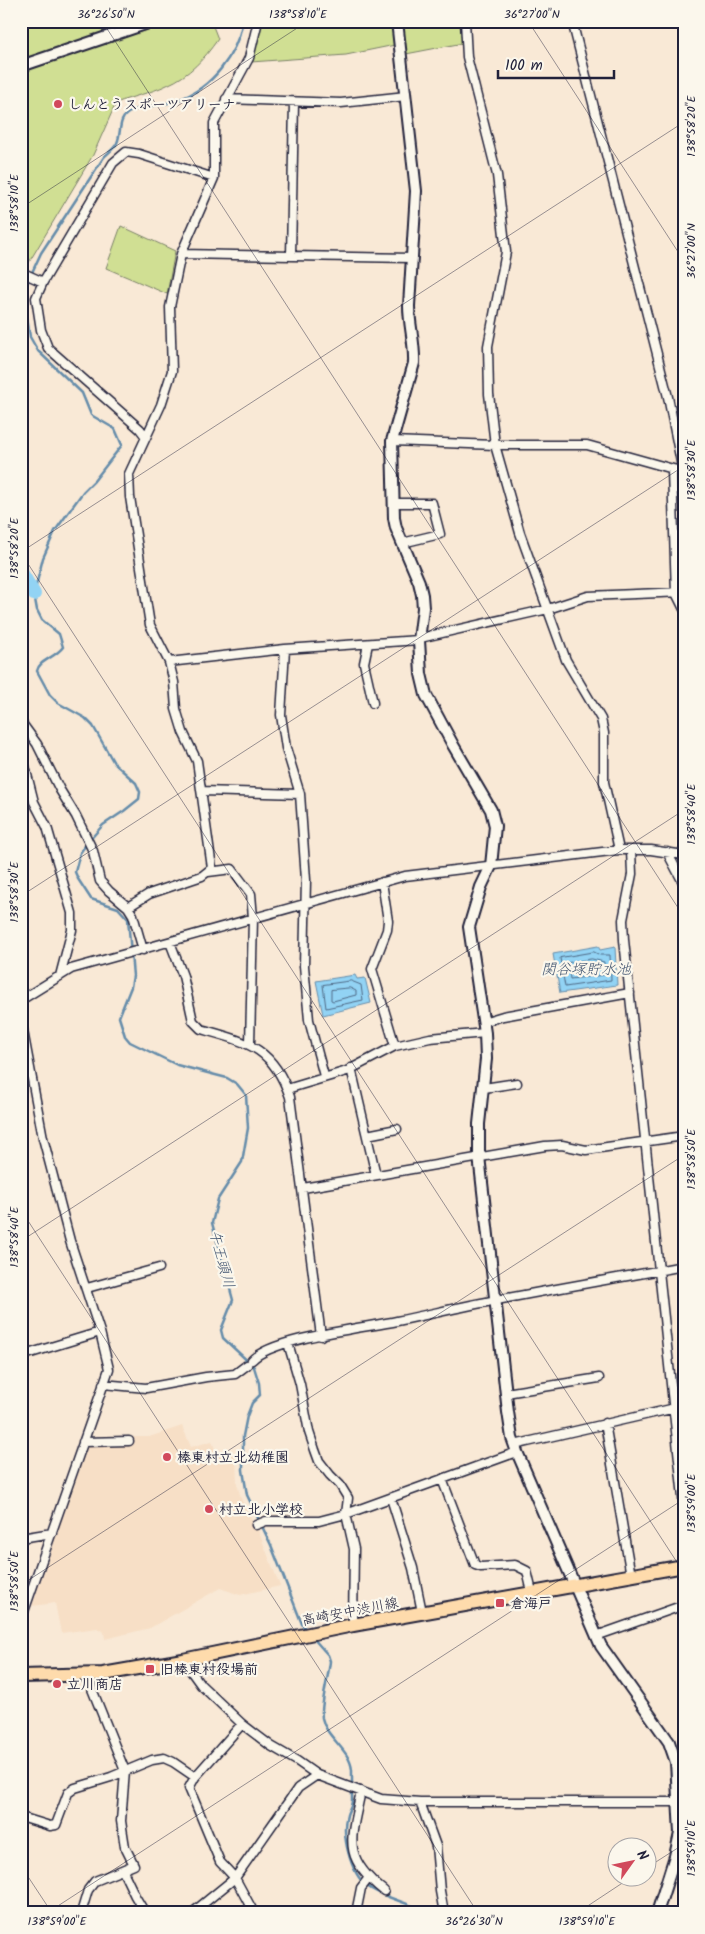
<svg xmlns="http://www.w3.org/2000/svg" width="705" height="1934" font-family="Kalam,'Klee One',sans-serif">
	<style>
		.built { fill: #f7dfc6 }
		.green { fill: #d0df93; stroke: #798067 }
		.water { fill: #92d3f4; stroke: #658caa }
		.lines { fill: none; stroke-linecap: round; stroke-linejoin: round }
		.shore { stroke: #4f6985; stroke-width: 1 }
		.stream { stroke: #658caa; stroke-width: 2.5 }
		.river { stroke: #92d3f4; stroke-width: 14 }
		.minor-casing { stroke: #22223b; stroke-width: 11 }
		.tertiary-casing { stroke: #22223b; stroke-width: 14 }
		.primary-casing { stroke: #22223b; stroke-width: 16 }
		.minor { stroke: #fbf7ec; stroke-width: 8 }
		.tertiary { stroke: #fbf7ec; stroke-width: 10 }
		.primary { stroke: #fedbac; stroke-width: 12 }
		.ticks { fill: none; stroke: #22223b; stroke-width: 1; stroke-opacity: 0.45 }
		.poi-dot { fill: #d1495b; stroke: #fbf7ec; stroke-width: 2 }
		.labels { text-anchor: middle; stroke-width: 4.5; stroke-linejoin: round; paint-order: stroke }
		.poi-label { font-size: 14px; font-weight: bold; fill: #22223b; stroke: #fbf7ec; text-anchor: start }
		.street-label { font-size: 14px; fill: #22223b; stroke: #fbf7ec }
		.water-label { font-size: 15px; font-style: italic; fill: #445772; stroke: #fbf7ec }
		.neatline { fill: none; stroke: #22223b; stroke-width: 2 }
		.ticks-label { font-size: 12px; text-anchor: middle; fill: #22223b }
	</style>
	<rect width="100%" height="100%" fill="#f9e9d6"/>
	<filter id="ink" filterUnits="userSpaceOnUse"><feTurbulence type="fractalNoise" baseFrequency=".02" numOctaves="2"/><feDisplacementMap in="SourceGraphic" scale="10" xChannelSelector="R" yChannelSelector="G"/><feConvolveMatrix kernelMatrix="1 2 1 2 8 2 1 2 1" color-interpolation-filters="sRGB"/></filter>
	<g filter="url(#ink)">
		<path class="built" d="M182,1426l9,21 21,-6 4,11 20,1 1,31 5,17 16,29 22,56 -40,9 -20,-7 -70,40 -45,11 -1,-7 -7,-4 -36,5 -6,-30 -23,3 56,-161 41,-8h20z"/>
		<path class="green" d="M21,21h116l2,9 25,-9h47l7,18c-14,20 -28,36 -51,46 -16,8 -34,11 -51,18l-23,52 -68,114 -4,-2z
			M261,21h132l2,24 -49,10 -95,7z
			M401,21h60l2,22 -57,11z
			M121,226l54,25 -8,43 -61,-26z"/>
		<path class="water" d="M598,946l2,4 15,-3 2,38 -57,8 -7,-39z
			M355,975l2,4 8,-1 6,25 -48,12 -7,-34z"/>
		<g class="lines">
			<path class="shore" d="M594,952l6,3h10l1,25 -46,7 -5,-29z
				M592,959l12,3v13l-34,4 -2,-16z
				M351,981l10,4 2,15 -37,8 -3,-23z
				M350,988l6,3v4l-23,6 -2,-1v-10z"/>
			<path class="stream" d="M243,21c-7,35 -31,67 -65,79 -15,6 -34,5 -48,12 -13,7 -8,20 -13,31 -2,5 -9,10 -13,14l-63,96 -18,39 7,45 8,14 44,42 9,22 24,14 7,16 -28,36 -11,11 -28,39 -12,27 -9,36 3,16 5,10 17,14 4,13c-8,11 -24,13 -26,24l13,24 8,8 27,15 8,8 21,37 22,20 4,9 -1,7 -15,12 -21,14 -16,18 -7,10 -5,19 3,7 13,20 27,9 10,11 5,57 -2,11 -12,30 6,19 5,6 47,23 50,13 10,6 9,11 2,33 -6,34 -24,37 -6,24 21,77 -12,30 2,8 31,29 5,16 1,12 -8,8 -5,13 -4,20v34l4,25 24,50 31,79 4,6
				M313,1638l15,17 2,6c-1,14 -10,45 -8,57 4,20 28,31 30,52 0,10 0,21 0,31 0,5 -4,9 -5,14 -6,19 3,58 20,71 17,13 41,15 58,27"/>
			<path class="river" d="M21,572l13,22"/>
			<g class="minor-casing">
				<path id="minor" d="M465,21l2,36 30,118 9,77 -18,94 1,48 6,51 25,88 46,127 35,59 3,14v49l15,68
					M572,21l96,376 15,75
					M226,99l115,4 65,-7
					M181,254l231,4
					M291,256l3,-154
					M21,272l22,10
					M146,437l-6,-8 -92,-81 -7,-18 -5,-32 7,-16 70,-119 13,-11 13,2 75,24
					M392,441l103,4h92l97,27
					M672,470l4,123 8,16
					M394,503h38l8,31 -38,9
					M420,638l128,-29 40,-13 96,-4
					M368,644l-4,19 9,40
					M285,649l-4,66 5,33 14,46 6,86 -2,86 5,54 15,56
					M169,662l116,-13 134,-9
					M21,722l16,22 23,46 16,26 17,35 7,30 9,10 19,16 5,8 10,35
					M21,751l13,51 13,25 25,86v17l-12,46
					M202,791l98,3
					M631,850l1,24 -9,46 1,20 60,567
					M667,852l17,32
					M208,872l24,-3 19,25 2,24 -3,126
					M382,882l6,39 -1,9 -15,39 23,77
					M128,907l21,-13 53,-18 10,-8 -15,-107 -14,-29 -7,-23 -2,-27 -5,-20 -19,-37 -20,-128 -1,-23 32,-69 11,-34 -2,-64 11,-53 33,-76v-55l35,-65 9,-37
					M170,942l13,34 10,45 8,8c46,13 72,18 89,68l31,239
					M21,1000l50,-31 334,-93 214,-26h32l33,5
					M21,1020l22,118 27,103 30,91 9,37 -88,251
					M483,1022l20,-6 127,-23
					M351,1068l25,107
					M484,1088l33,-5
					M287,1089l60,-18 48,-25 35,-8 55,-5
					M367,1135l30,-6
					M303,1188l242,-42 17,-1 24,5 98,-14
					M87,1288l72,-20
					M288,1343l12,41 9,48 6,18 4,11 11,14 10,10 8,13 -2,16 8,35 -1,76
					M21,1356l79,-24
					M252,1360c21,-22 112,-32 145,-39 34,-7 67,-15 100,-21 62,-12 125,-23 187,-34
					M103,1384l43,4 60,-11 29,-3 12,-9
					M506,1393l93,-15
					M605,1423l26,153
					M83,1442l46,-1
					M514,1445l170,-39
					M442,1479l33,86 6,2 34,-2 12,6 5,21
					M391,1498l22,70 9,44
					M256,1525l10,-4h53l27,-7 171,-62
					M21,1538l31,-5
					M596,1636l88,-31
					M183,1660l18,25 41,39 29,22 26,15 20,14 64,24 39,3h264
					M242,1724l-47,53 -6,11 31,74 15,16 19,35
					M361,1791c-10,48 -20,66 23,100
					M420,1802l16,44 4,45 4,22
					M21,1817l29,9 6,-1 12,-32 7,-5 36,-11 41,-17 12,-2 9,4 22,15
					M123,1871l12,25 10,17
					M81,1913l7,-23 7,-9 39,-16 -9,-18 -4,-26 4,-50 -33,-82 -2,-15
					M192,1913l43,-35 63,-90 19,-13
					M356,1913l5,-25 7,-9"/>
			</g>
			<g class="tertiary-casing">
				<path id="tertiary" d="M397,21l19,170 -7,115c0,19 6,38 5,57l-22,78 2,77 2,10 23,54 3,13 1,13 -4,32 2,34 5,21 27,50 38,65 4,16 -4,40 -10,21 -12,40 16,106 1,26 -7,65v32l29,256 4,26 5,14 84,194 68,96 7,20 4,71 -5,23 -18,57
					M21,66l133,-45"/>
			</g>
			<g class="primary-casing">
				<path id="primary" d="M21,1676l82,-2 80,-14 170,-35 331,-59"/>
			</g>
			<use href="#minor" class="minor"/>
			<use href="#tertiary" class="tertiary"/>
			<use href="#primary" class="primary"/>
		</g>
	</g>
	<path class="ticks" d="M102,21l582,896M528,21l156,240M21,208l287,-187M21,552l663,-430M21,553l663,1020M21,896l663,-430M21,1210l457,703M21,1241l663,-431M21,1585l663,-430M21,1866l31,47M648,1867l36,-23M47,1913l637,-414M577,1913l56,-37"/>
	<g class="poi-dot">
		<circle cx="58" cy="104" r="5"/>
		<circle cx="167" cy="1457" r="5"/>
		<circle cx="209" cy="1509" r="5"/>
		<rect x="495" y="1598" width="10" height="10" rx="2.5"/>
		<rect x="145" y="1664" width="10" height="10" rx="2.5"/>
		<circle cx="57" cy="1684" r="5"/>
	</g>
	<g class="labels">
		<g class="poi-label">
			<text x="68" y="109">しんとうスポーツアリーナ</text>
			<text x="177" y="1462">榛東村立北幼稚園</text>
			<text x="219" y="1514">村立北小学校</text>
			<text x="510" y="1608">倉海戸</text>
			<text x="160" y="1674">旧榛東村役場前</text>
			<text x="67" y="1689">立川商店</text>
		</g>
		<g class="street-label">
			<text transform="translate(350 1611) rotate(-11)" y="5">高崎安中渋川線</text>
		</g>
		<g class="water-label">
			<text x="586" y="974">関谷塚貯水池</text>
			<text transform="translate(222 1259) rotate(75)" y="5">午王頭川</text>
		</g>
	</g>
	<rect width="705" height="1934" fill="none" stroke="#fbf7ec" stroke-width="55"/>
	<g transform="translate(632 1862) rotate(57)"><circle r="24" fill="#fbf7ec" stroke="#a4a2a5"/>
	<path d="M0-4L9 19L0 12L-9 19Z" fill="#d1495b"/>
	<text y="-8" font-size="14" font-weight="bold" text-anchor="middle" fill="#22223b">N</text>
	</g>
	<path d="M498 70v8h116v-8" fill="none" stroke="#22223b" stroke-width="2.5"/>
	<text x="505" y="70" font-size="15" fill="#22223b" stroke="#fbf7ec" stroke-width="4" paint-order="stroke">100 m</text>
	<rect x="28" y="28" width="650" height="1878" class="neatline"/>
	<g class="ticks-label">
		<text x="106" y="18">36°26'50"N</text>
		<text x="298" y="18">138°58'10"E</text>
		<text x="532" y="18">36°27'00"N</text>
		<text transform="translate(691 126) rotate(-90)" y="4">138°58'20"E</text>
		<text transform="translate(14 203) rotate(-90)" y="4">138°58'10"E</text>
		<text transform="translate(691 251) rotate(-90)" y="4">36°27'00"N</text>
		<text transform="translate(691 470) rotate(-90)" y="4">138°58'30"E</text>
		<text transform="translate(14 548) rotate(-90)" y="4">138°58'20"E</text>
		<text transform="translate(691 814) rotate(-90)" y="4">138°58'40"E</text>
		<text transform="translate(14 892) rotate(-90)" y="4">138°58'30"E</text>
		<text transform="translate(691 1159) rotate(-90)" y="4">138°58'50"E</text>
		<text transform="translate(14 1237) rotate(-90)" y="4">138°58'40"E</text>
		<text transform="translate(691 1503) rotate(-90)" y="4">138°59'00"E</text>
		<text transform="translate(14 1581) rotate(-90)" y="4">138°58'50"E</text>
		<text transform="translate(691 1848) rotate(-90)" y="4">138°59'10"E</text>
		<text x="57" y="1925">138°59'00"E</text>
		<text x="474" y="1925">36°26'30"N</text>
		<text x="587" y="1925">138°59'10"E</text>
	</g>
</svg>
